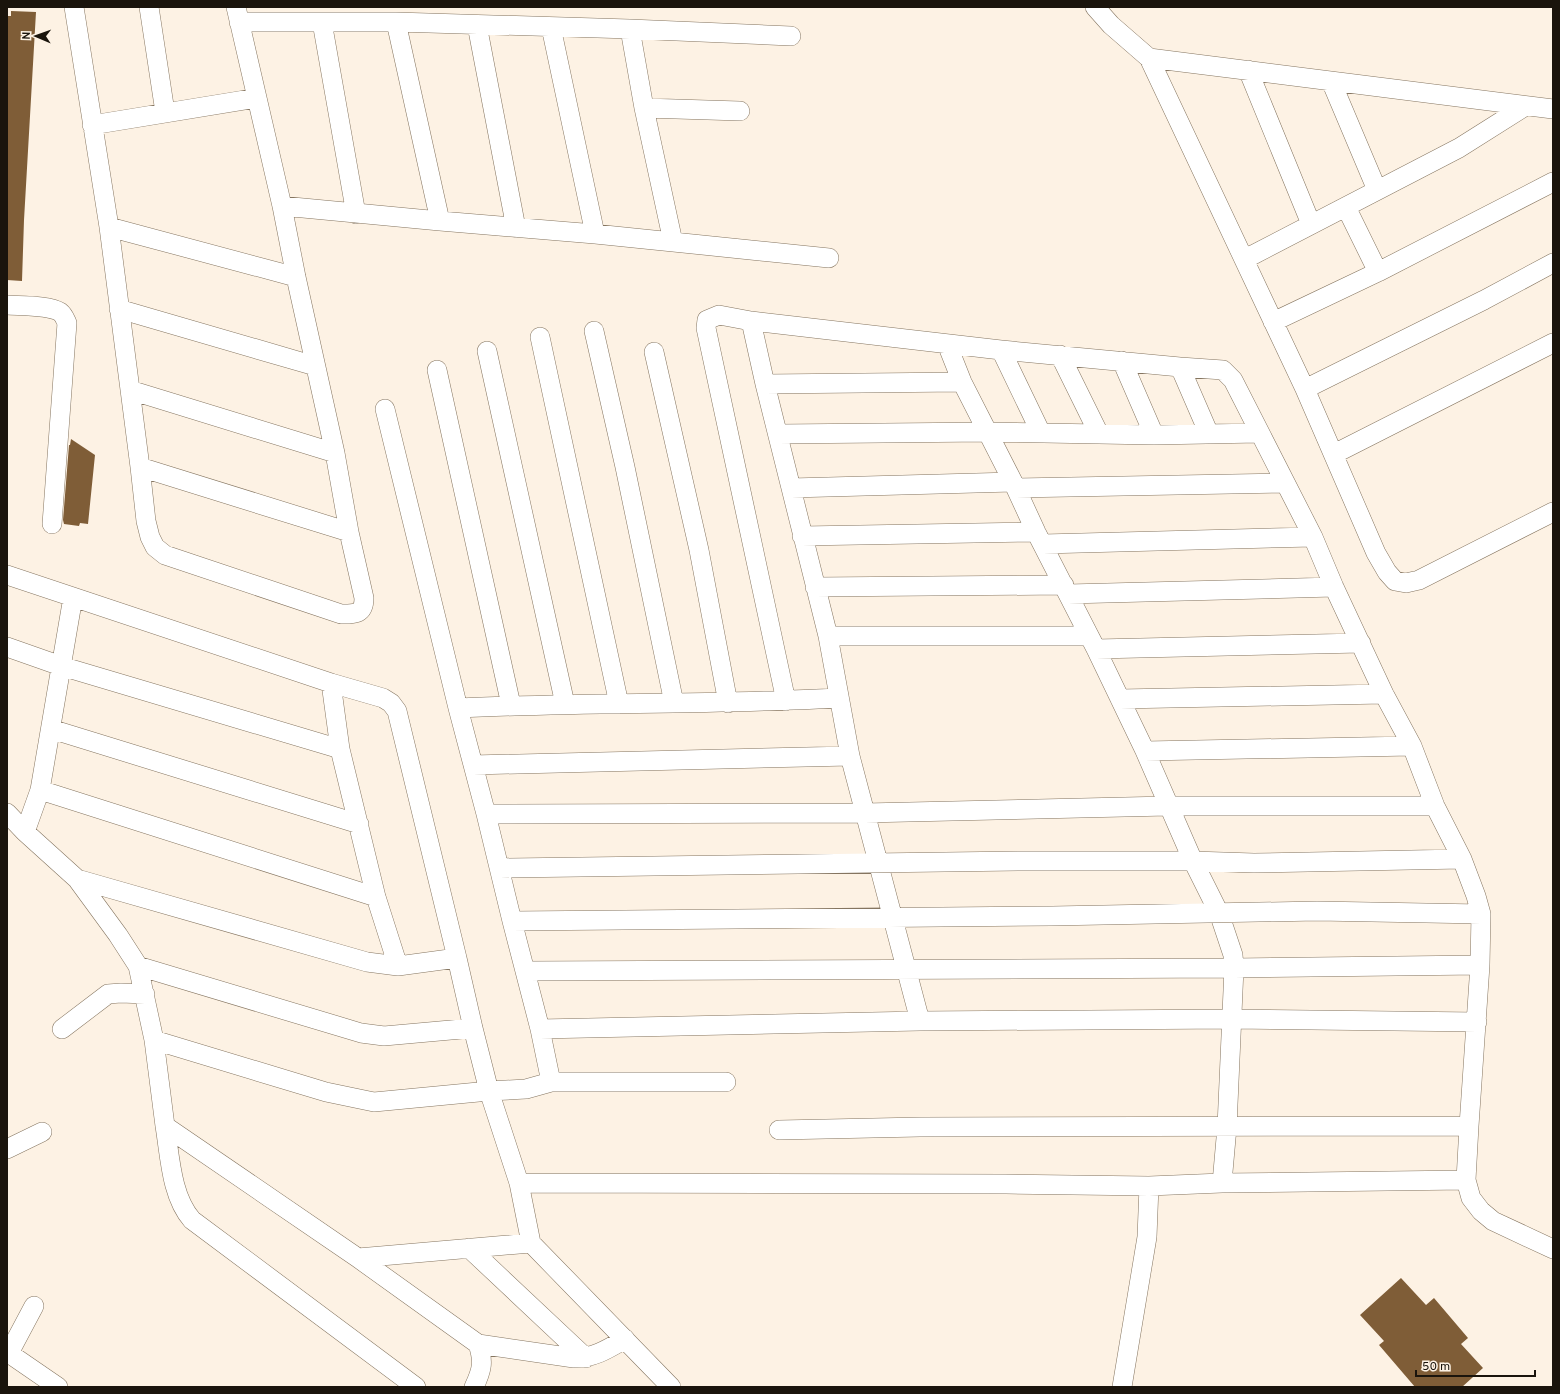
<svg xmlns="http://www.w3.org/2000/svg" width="1560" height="1394" font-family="Overpass,sans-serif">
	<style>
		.building { fill: #7f5d37 }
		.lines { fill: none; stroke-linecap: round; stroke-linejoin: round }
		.street-casing { stroke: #857560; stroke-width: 20 }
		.street { stroke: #fff; stroke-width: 19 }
	</style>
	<rect width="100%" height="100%" fill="#fdf2e4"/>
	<path class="building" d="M11,11l25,1 -12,208 -2,61 -15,-1v-264h4z
		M71,439l24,16 -7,69 -8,-1 -1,3 -15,-2 -1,-4 6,-75h1z
		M1401,1278l25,27 8,-7 34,40 -7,6 22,24 -21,19h-47l-36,-42 5,-4 -24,-26z"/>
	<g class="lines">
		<g class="street-casing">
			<path id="street" d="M74,7l35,220 31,240 6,54 4,16 5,10 10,8 176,59c13,0 23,1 23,-16l-15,-66 -14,-79 -39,-176 -14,-71 -46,-199
				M149,7l16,105
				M1095,7l16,18 38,33 156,331 71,164 11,19 8,9 11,2 13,-3 134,-68
				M239,22h157l234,7 161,7
				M322,22l34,192
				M396,22l44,199
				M477,25l39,203
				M551,27l44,207
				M630,29l14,79 29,134
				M1149,58l404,51
				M1248,70l63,154
				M1331,81l46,109
				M644,108l96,3
				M92,125l165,-27
				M282,206l158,15 155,13 234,24
				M1346,207l32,65
				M109,227l187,50
				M1245,259l214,-111 65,-41
				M7,305c14,1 42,0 53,7 4,3 5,7 7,11l-15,201
				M119,309l196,57
				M751,321l14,63 63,252 22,120 70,265
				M1273,322l105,-50 175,-90
				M594,331l31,136 49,236
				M540,337l79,367
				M947,344l15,38 51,100 23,50 60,117 49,102 48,110 26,52 14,42 1,13 -7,159 -5,56
				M1001,350l40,83
				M487,351l78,353
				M654,352l45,198 29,153
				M1060,355l39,79
				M1122,361l32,74
				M1180,367l29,67
				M437,370l74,335
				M765,384l197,-2
				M1305,389l179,-89 69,-37
				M130,390l205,63
				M778,434l210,-2 166,3 105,-2
				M1334,454l219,-111
				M140,467l209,65
				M791,488l222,-6
				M1016,488l269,-5
				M802,536l234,-4
				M1043,544l270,-7
				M7,575l324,108 52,15 8,5 6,8 60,247
				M815,587l249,-2
				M1068,594l266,-7
				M828,636h260
				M7,647l54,19 279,83
				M1096,649l265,-6
				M331,683l9,66 36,148 22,69
				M1120,699l264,-5
				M786,701l-80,-373 1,-8 12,-5 32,6 250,29 179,17 43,3 10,10 80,157 21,50 50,107 28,52 23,60 27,53 14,37 5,18 -1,51 -11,161 -3,54 5,18 10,13 12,10 60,28
				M458,708c127,-6 254,-3 381,-10
				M51,729l308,95
				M1145,751l267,-5
				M473,765l377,-9
				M40,790l336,107
				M7,813l18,19 52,47 41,56 20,31 16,74 11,86 193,132 120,86 96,14c20,0 34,-9 51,-19
				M486,814l379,-1 303,-7h267
				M25,832l15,-42 33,-193
				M500,868l520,-7h173l61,2 208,-4
				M77,879l290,83 31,4 59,-8 16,70 16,63 30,92 12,60 140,144
				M512,921l540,-5 265,-5 164,3
				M138,966l223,67 23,3 89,-8
				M525,971l709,-3 246,-3
				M62,1029l46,-35 13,-1 24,1
				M540,1029l380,-8 313,-2 244,3
				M154,1040l172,52 48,10 115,-11 37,-2 25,-7 -11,-53 -28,-108 -26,-107 -28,-106 -73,-299
				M551,1082h175
				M165,1126c5,30 6,70 27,94l224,167
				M779,1130l141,-3 549,-1
				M7,1149l35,-17
				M519,1183l487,1 143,2 73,-3 244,-3
				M469,1248l117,110
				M358,1258l173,-15
				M7,1352l51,35
				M9,1353l25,-47
				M474,1387c8,-17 10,-25 4,-43
				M1122,1387l25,-150 2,-51"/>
		</g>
		<use href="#street" class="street"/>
	</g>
	<rect width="1560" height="1394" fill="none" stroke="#1a140c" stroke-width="16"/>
	<g transform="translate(36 36) rotate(272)" stroke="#fdf2e4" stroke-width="3" paint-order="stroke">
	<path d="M0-3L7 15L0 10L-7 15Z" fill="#1a140c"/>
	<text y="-6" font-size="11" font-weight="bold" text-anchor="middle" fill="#1a140c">N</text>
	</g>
	<path d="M1416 1370v6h119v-6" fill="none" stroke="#1a140c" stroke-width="2"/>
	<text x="1422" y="1370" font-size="12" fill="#1a140c" stroke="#fdf2e4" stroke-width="3" paint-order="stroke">50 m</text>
</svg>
